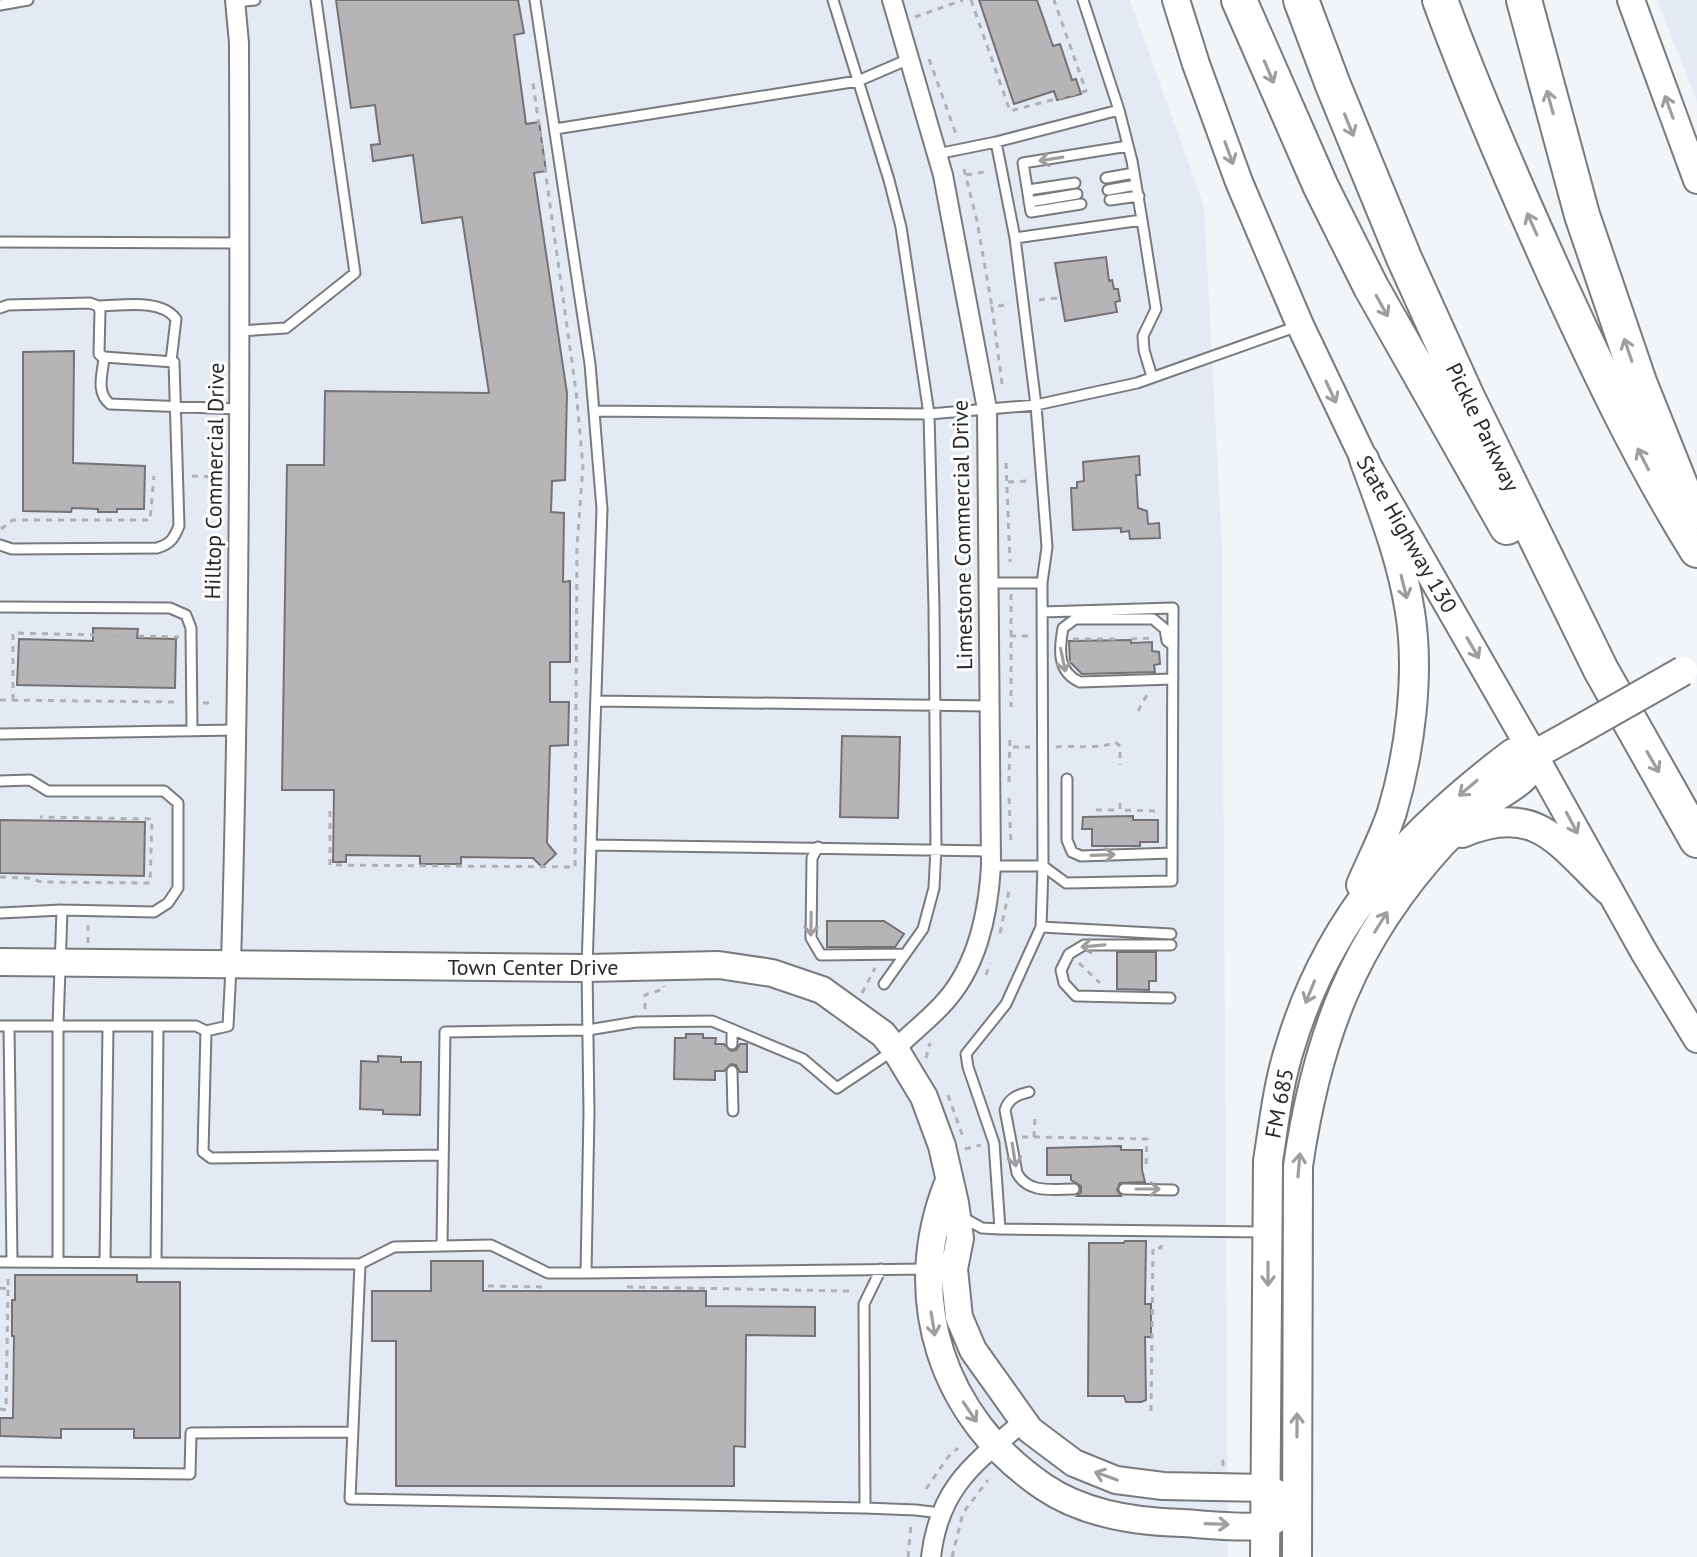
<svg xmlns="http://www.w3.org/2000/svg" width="1697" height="1557" font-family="'PT Sans',sans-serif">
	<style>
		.built { fill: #e3eaf4 }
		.building { fill: #b7b4b7; stroke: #757275; stroke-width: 2 }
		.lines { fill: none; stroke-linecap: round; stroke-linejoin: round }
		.lane-casing { stroke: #787a7e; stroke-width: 13 }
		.street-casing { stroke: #787a7e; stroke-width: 22 }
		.secondary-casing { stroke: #787a7e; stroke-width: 30 }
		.primary-casing { stroke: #787a7e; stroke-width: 32 }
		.highway-casing { stroke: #787a7e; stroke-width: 38 }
		.path { stroke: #afb1b3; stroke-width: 3; stroke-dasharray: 6 6; stroke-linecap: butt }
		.lane { stroke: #fff; stroke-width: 9 }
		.street { stroke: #fff; stroke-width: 18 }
		.secondary { stroke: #fff; stroke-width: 26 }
		.primary { stroke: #fff; stroke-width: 28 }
		.highway { stroke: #fff; stroke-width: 34 }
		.primary-bridge-casing { stroke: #787a7e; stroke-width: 32; stroke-linecap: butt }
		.primary-bridge { stroke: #fff; stroke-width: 28 }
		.oneway { stroke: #9e9e9f }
		.labels { text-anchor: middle; stroke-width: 6; stroke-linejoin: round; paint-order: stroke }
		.street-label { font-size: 22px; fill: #272829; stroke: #fff }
	</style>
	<rect width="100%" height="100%" fill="#f2f5f8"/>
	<path class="built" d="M0,0h1130l74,206 18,339 6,1012h-1228z
		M1657,0h40v102l-5,-14z"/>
	<path class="building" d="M336,0h182l6,33 -10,2 12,89 13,-2 7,49 -12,2 33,220 -2,87 -13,1 -1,31 13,1 -1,69 7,-1v81h-20v40h19l-1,43 -18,1 -3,97 9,11 -14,13 -9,-9 -72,-1v7h-41v-8l-74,-1v7h-13l1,-72h-52l5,-325h37l1,-74 164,2 -27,-176 -40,6 -9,-68 -40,6 -2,-16 9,-1 -5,-39 -24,3z
		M979,0h58l16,46 7,-2 12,36 4,-1 5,15 -24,6 -3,-9 -40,13z
		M1106,257l3,24 3,-1 2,9h4l2,12 -5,1 2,10 -52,9 -10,-58z
		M74,351l-1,112 72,3 -1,43h-27v3h-19v-3l-26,-1 -1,4 -48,-1v-159z
		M1139,456l1,19h-4l2,33 9,3 1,13 11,-1 1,15 -30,1 -1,-8 -8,1v-4l-48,2 -2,-42h6v-6l7,-1 -1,-19z
		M93,628l45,1 -1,9 39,1 -1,49 -158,-3 2,-46 74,2z
		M1131,640v3l21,-1v9l7,1 1,12 -6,1 1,7 -73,2 -12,-12 -1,-21z
		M842,736l58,1 -2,81 -58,-1z
		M1133,816v4h25v22h-18v4h-48v-17h-10l1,-12z
		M0,820l145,2 -1,54 -144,-3z
		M827,921h57l20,13 -9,13h-68z
		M1117,952h39v29h-7v9l-32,-1z
		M686,1034h17v4h13l-1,6h9l7,7 5,-1 4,-6h7v28h-7l-4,-7 -5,-1 -7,7h-9v9l-41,-1 1,-41h11z
		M378,1056l23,1v5h20l-1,53 -37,-1v-4l-23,-1 1,-48 17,1z
		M1121,1146v4h21v20l3,12 -25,1 -3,7 4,6h-44l4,-4v-6l-10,-6v-5h-24v-27z
		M1125,1241h21l-1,63h6v33h-6l1,63 -5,2h-15l-2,-6h-36l1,-153h35z
		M431,1261h52v30h223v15l109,1v29l-69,-1 -1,112 -11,-1v40h-338v-145h-24v-50h59z
		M15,1275h122v7h43v156h-46v-9h-73v9l-61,-2v-18h13l1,-82h-2v-36h3z"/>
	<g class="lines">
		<g class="lane-casing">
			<path id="lane" d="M535,0l55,364 12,145 -15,459 2,144 -3,161 342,-4
				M833,0l56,180 12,47 28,187 5,194 2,240 -2,40 -11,41 -39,55
				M235,2l20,-2
				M0,5l28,-5
				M1119,110l13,51 10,59
				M555,129l303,-48 51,-22
				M996,142l19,96
				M937,154l59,-12 123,-32 -36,-110
				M1106,178l28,-5
				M1028,190l47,-7
				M1108,190l28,-5
				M1110,200l29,-4
				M1029,202l48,-8
				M1081,204l-50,8 -8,-49 105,-17
				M0,242l240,1
				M98,306c23,0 63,-8 78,13l-5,42
				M0,308l8,-3 82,-2 8,3 2,5 -1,42 5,4 70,5 5,164c-5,12 -8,18 -22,22l-145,1 -12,-4
				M240,331l46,-3 69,-55 -39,-273
				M99,354l5,5c-2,16 -8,34 6,45l129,5
				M594,411l335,3 107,-9 101,-22 161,-57
				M988,583h54l1,283h-52
				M1042,583l5,-36 -11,-142 -21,-167 127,-18 14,89 -13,27 1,14 8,27
				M0,607l170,1 16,7 5,13 1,102
				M1173,679l-93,3c-23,-10 -21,-32 -17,-54l12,-9h78l12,10 2,12 6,4
				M596,701l393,5
				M0,734l236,-4
				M1067,779v61l5,12 9,4 91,-3
				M0,781l30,-1 18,11h116l14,12v85l-10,15 -14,9 -92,-2 -62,3
				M591,845l399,6
				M818,847l-6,11 -1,80 10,17 84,-1
				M1041,927l130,7
				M1170,998l-94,-2 -12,-13 -3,-13 8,-16 15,-9h87
				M0,1026h196l10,5 -3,121 8,6 232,-3
				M9,1026l3,236
				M732,1029v15
				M206,1031l22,-5 3,-58
				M732,1071l1,40
				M1029,1092c-12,3 -20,6 -24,18l12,63c11,21 36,16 57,16
				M1124,1189l49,1
				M962,1217l20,11 18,1 264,3
				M1000,1229l-6,-86 -26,-76 -2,-13 40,-50 35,-77 2,-61 23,17 106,-2 1,-273 -131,4
				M442,1246l3,-214 143,-2 48,-8 76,-1 91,38 34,29 57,-38
				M0,1262l360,2
				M58,1262v-236l4,-116
				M105,1262l3,-236
				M156,1263l2,-237
				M586,1273h-38l-57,-28 -97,2 -34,17 -10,235 515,9 51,2 24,3
				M0,1472l190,2 1,-41 161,-1
				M865,1508l-1,-204 17,-35"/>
		</g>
		<g class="street-casing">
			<path id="street" d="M892,0l51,175 44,234 4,457c-3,50 -14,103 -50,140 -14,15 -31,28 -46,43
				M231,964c9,-307 9,-614 8,-921l-4,-43
				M931,1557c8,-69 42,-93 92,-135"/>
		</g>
		<g class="secondary-casing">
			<path id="secondary" d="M1176,0l20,64 43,118 61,143 64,134 170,296 110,197 53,87
				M1631,0l66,180
				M0,962l587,6 132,-3 53,8 50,17 61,44 12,15 29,48 18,49 13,57 5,35 -6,31 5,48 14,33 57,80 44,33 42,17 47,6 103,2 32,15c-10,7 -19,16 -30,21 -12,6 -68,0 -85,-1 -46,-1 -99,-9 -139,-36 -102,-69 -142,-189 -96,-304"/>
		</g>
		<g class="primary-casing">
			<path id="primary" d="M1462,833c74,-31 96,9 146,57
				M1361,885c10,-24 23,-48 31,-73 18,-60 28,-139 18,-200 -8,-53 -28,-103 -46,-153
				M1265,1557l3,-396c6,-38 10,-77 22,-114 39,-130 117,-214 223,-294l21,2 38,-21
				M1297,1557l1,-391c19,-129 55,-226 145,-324 14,-14 30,-28 46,-40 11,-9 31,-18 39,-30 3,-5 4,-12 6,-17"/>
		</g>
		<g class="highway-casing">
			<path id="highway" d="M1239,0l82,187 50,100 136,240
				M1301,0l32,85 71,173 63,139 134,273 96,170
				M1440,0c34,93 74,184 115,275 43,94 87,187 142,275
				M1524,0l58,215 57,167 52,130"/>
		</g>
		<path class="path" d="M971,0l39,111 76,-20 -32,-91
			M915,17l48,-17
			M929,59l27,75
			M964,169l13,52 15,86
			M966,175l24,-4
			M1039,300l18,-2
			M1002,384l-10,-77 18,-3
			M1006,463l4,99
			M192,476l28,1
			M1008,482l20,-1
			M1,529l12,-9h137l4,-44
			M1011,594v113
			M1010,636h20
			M1073,639h45
			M1131,639l24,-1
			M0,700l178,2v-2
			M13,700v-67l166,4
			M203,703h12
			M1138,711l10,-18
			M1013,747h17
			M1056,747c19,-2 43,3 59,-5l5,4v19
			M1009,782l1,-48
			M1009,798l2,46
			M1120,803v7l39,1
			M1096,810h24
			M330,811v54l245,2 2,-321 6,-80 -7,-75 -43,-308
			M0,877l28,1 14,4 108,1 2,-64 -112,-2
			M88,925v18
			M1000,933l10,-47
			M1079,963l21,20
			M986,975l4,-12
			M862,993l13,-25
			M645,1009v-14l19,-6v-3
			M926,1058l4,-15
			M948,1095l16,45
			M1022,1137h12l1,-21
			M1034,1137l113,2 -1,26
			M965,1149l16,-4
			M488,1286l56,1
			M627,1287l222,4
			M0,1288l8,1v-13
			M0,1409l6,1 2,-121
			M1151,1411l2,-163h8v-4
			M1223,1466v-5l7,-1
			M926,1489l22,-32 10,-9
			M908,1557l3,-33
			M952,1557l11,-44 25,-33"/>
		<use href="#lane" class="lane"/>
		<use href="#street" class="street"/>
		<use href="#secondary" class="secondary"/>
		<use href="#primary" class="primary"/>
		<use href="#highway" class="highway"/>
		<g class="primary-bridge-casing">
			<path id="primary-bridge" d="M1572,734l111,-63"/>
		</g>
		<use href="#primary-bridge" class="primary-bridge"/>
	</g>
	<defs><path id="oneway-shaft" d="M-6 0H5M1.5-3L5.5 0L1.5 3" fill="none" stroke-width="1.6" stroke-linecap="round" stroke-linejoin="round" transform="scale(2)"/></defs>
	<g class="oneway">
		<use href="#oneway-shaft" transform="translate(1269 72) rotate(67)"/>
		<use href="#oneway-shaft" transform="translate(1550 102) rotate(-105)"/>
		<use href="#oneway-shaft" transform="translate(1669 107) rotate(-110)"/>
		<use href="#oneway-shaft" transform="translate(1349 125) rotate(68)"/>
		<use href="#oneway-shaft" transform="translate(1229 153) rotate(70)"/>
		<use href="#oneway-shaft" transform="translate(1051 159) rotate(171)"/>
		<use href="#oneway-shaft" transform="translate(1532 224) rotate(-114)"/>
		<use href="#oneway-shaft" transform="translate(1382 306) rotate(61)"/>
		<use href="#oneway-shaft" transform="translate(1628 350) rotate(-109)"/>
		<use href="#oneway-shaft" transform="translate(1331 392) rotate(65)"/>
		<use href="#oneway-shaft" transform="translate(1643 459) rotate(-117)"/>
		<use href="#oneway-shaft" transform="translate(1404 587) rotate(76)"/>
		<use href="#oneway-shaft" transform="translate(1473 648) rotate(60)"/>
		<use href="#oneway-shaft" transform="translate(1063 660) rotate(78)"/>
		<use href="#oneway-shaft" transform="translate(1653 762) rotate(60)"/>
		<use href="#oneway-shaft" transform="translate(1468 788) rotate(140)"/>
		<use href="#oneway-shaft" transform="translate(1572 823) rotate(62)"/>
		<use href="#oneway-shaft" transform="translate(1103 855) rotate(-2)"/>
		<use href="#oneway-shaft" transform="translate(1381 922) rotate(-58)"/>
		<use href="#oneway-shaft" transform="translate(811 924) rotate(91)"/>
		<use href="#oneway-shaft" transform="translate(1093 946) rotate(175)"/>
		<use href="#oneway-shaft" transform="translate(1310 992) rotate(112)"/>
		<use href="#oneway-shaft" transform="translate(1014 1155) rotate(81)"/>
		<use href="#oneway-shaft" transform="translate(1299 1165) rotate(-85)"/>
		<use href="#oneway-shaft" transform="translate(1148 1189)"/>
		<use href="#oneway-shaft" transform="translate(1268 1274) rotate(90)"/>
		<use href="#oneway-shaft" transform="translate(933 1324) rotate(81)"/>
		<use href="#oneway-shaft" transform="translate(970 1412) rotate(56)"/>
		<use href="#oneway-shaft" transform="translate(1297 1425) rotate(-90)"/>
		<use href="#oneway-shaft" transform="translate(1106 1476) rotate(-160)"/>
		<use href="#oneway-shaft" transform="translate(1217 1524) rotate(2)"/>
	</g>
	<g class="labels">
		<g class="street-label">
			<text transform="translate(1483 427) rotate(64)" y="8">Pickle Parkway</text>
			<text transform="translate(214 481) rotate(-89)" y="8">Hilltop Commercial Drive</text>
			<text transform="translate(1407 534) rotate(60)" y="8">State Highway 130</text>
			<text transform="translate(962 535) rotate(-91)" y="8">Limestone Commercial Drive</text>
			<text x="533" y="975">Town Center Drive</text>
			<text transform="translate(1279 1103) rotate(-79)" y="8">FM 685</text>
		</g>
	</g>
</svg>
